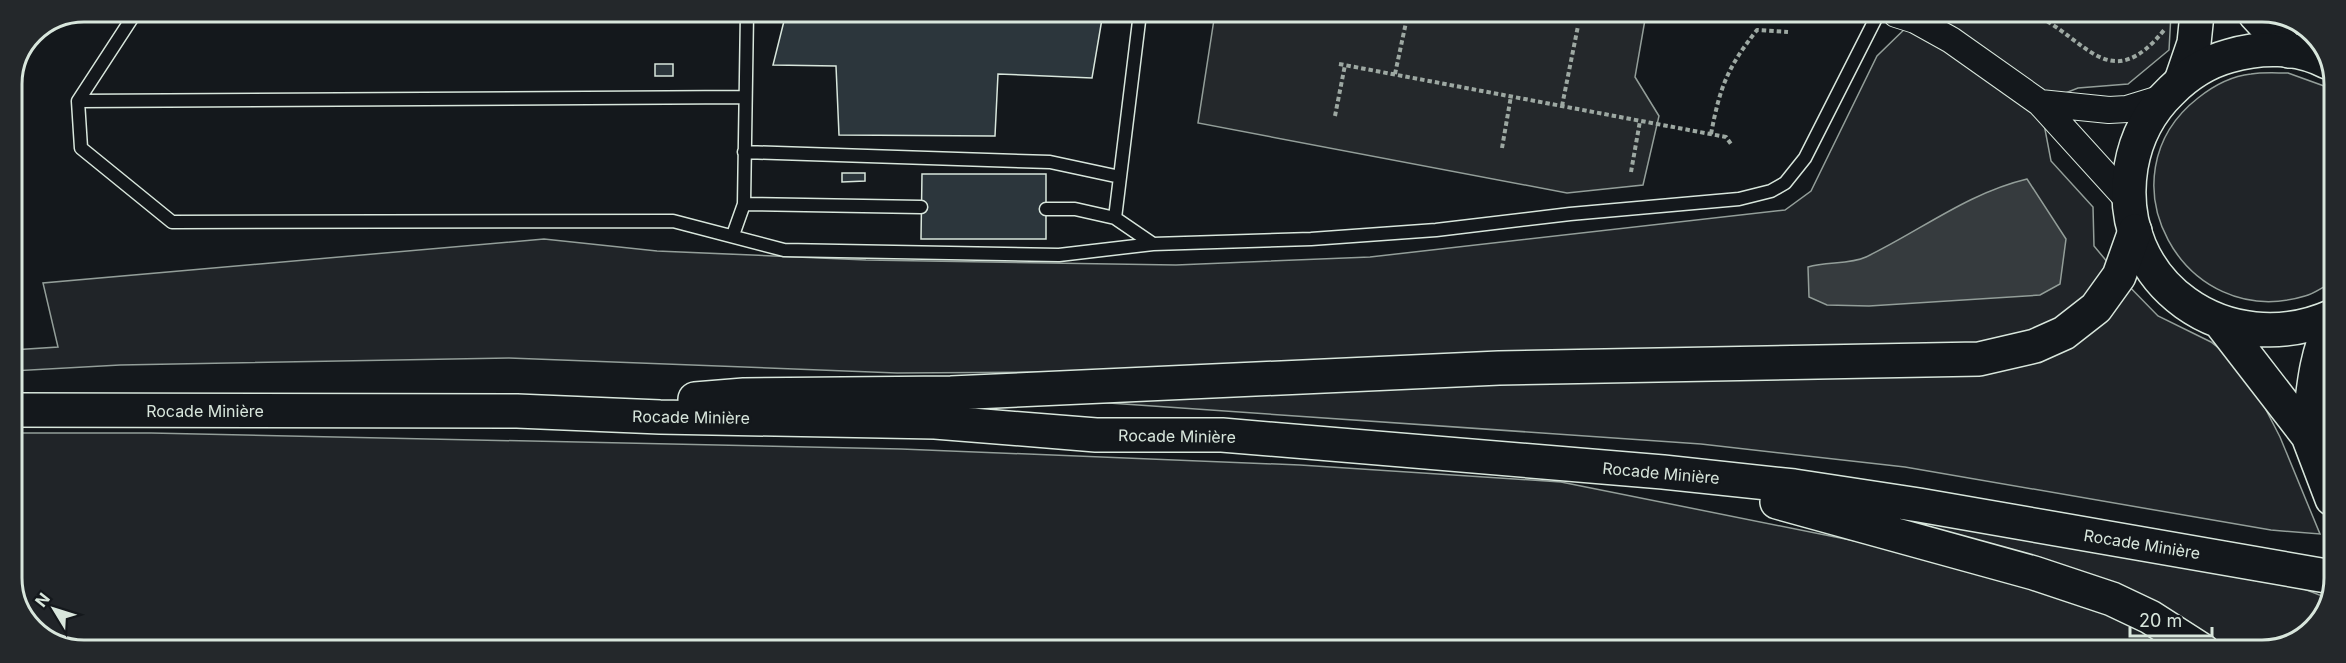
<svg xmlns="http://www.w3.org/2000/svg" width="2346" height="663" font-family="Inter,sans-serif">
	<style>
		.green { fill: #202428; stroke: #939e99; stroke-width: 1.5 }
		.parking { fill: #24282b; stroke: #939e99; stroke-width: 1.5 }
		.water { fill: #363b3e; stroke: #939e99; stroke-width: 1.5 }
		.building { fill: #2c363c; stroke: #d8e6dc; stroke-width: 1.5 }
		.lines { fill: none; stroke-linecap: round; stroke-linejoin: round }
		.lane-casing { stroke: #d8e6dc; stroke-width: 15 }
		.street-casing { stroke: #d8e6dc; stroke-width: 28 }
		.secondary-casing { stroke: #d8e6dc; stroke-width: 36 }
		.primary-casing { stroke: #d8e6dc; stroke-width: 36 }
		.highway-casing { stroke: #d8e6dc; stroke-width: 36 }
		.path { stroke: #9da8a2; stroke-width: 4; stroke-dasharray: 4.5 3; stroke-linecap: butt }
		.lane { stroke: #14181c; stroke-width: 12 }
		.street { stroke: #14181c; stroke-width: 26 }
		.secondary { stroke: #14181c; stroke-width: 33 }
		.primary { stroke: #14181c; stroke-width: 33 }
		.highway { stroke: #14181c; stroke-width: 33 }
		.labels { text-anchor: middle; stroke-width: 4.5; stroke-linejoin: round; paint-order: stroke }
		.street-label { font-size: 16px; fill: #d8e6dc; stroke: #14181c }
		.rim { fill: none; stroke: #d8e6dc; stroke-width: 3 }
	</style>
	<rect width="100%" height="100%" fill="#14181c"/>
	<path class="green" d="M1914,14h257l-2,36 -41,34 -50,4 -38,15 11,58 42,46 1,39 25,30 39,40 53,26 34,27 35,68 40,97 -49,-4 -366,-63 -204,-23 -635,-44 -4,-28 -165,1 -388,-15 -389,7 -108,6v-21l46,-3 -15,-64 501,-44 113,12 209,9 310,5 194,-8 415,-47 26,-19 66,-135 37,-36z
		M2288,73l36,13 10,8 -1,188c-9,4 -19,12 -28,14 -122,37 -207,-120 -107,-198 15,-12 34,-22 53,-24 12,-2 25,-1 37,-1z
		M12,433h139l750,16 399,16 261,17 309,62 46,-16 10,-7 378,68 26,10 -24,37 -44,15 -2196,-2 -36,-23 -18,-42z"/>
	<path class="parking" d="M1215,13l431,1 -11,63 24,39 -16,69 -76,8 -369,-70z"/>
	<path class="water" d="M2027,179l39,60 -6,45 -20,11 -171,11 -42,-1 -18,-8 -1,-30c18,-6 41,-2 58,-10 54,-26 102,-64 161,-78z"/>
	<path class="building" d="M786,13h317l-11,65 -94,-4 -3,62 -156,-1 -3,-69 -63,-1z
		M655,64h18v12h-18z
		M842,173h23v8l-23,1z
		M922,174h124v65h-125z"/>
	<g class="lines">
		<g class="lane-casing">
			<path id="lane" d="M136,12l-58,89 3,47 91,74 501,-1 111,29 275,5 94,-11 158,-5 125,-9 134,-16 169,-15 32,-8 14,-8 20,-25 73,-144
				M78,101l667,-4
				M744,152l306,10 70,15
				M744,204l177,3
				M1046,209h29l40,9 38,26
				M1115,218l25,-205
				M733,235l11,-31 3,-191"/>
		</g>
		<g class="street-casing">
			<path id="street" d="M1896,14l19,6 36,20 89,63 89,98
				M2040,103l69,7 18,-1 36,-11"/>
		</g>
		<g class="secondary-casing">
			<path id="secondary" d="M2255,14l34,37
				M2181,81l13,-38 3,-29"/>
		</g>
		<g class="primary-casing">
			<path id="primary" d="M2327,62c-30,-16 -67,-15 -98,-6 -22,6 -42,19 -58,35 -21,20 -35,47 -40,76 -19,117 97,196 202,149
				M2220,322l88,114 24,63
				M2308,436c5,-40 6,-79 25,-116"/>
		</g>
		<g class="highway-casing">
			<path id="highway" d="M695,399l49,-4 207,-2 548,-25 480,-9 56,-13 29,-13 32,-25 23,-32 16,-45
				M12,410l505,1 143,6 275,5 161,13h126l441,37 131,14 125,19 413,72
				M1777,502l257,71 78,26 38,18 53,34"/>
		</g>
		<path class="path" d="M2034,14c54,26 76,83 131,15
			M1339,64l387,73 5,7
			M1395,74l13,-61
			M1562,106l16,-80
			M1335,116l10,-51
			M1711,134c9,-47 16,-66 46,-104l31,2
			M1502,148l9,-52
			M1631,172l9,-51"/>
		<use href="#lane" class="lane"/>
		<use href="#street" class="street"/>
		<use href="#secondary" class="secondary"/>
		<use href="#primary" class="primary"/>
		<use href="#highway" class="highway"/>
	</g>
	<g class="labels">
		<g class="street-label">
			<text x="205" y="417">Rocade Minière</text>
			<text transform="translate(691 417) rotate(1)" y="6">Rocade Minière</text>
			<text transform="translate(1177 436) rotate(1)" y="6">Rocade Minière</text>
			<text transform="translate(1661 473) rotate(5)" y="6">Rocade Minière</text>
			<text transform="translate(2142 544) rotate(9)" y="6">Rocade Minière</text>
		</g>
	</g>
	<path d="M0 0H2346V663H0ZM84 22H2262A62 62 0 0 1 2324 84V578A62 62 0 0 1 2262 640H84A62 62 0 0 1 22 578V84A62 62 0 0 1 84 22Z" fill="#24282b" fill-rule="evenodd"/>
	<path class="rim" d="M84 22H2262A62 62 0 0 1 2324 84V578A62 62 0 0 1 2262 640H84A62 62 0 0 1 22 578V84A62 62 0 0 1 84 22Z"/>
	<g transform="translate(54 609) rotate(308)" stroke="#14181c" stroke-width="4.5" paint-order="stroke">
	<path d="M0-4.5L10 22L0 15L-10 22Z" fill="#d8e6dc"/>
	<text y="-9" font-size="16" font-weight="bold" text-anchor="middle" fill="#d8e6dc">N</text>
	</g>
	<path d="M2130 627v9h82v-9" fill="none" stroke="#d8e6dc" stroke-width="3"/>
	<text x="2139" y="627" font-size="18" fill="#d8e6dc" stroke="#14181c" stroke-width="4.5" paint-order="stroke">20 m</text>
</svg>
